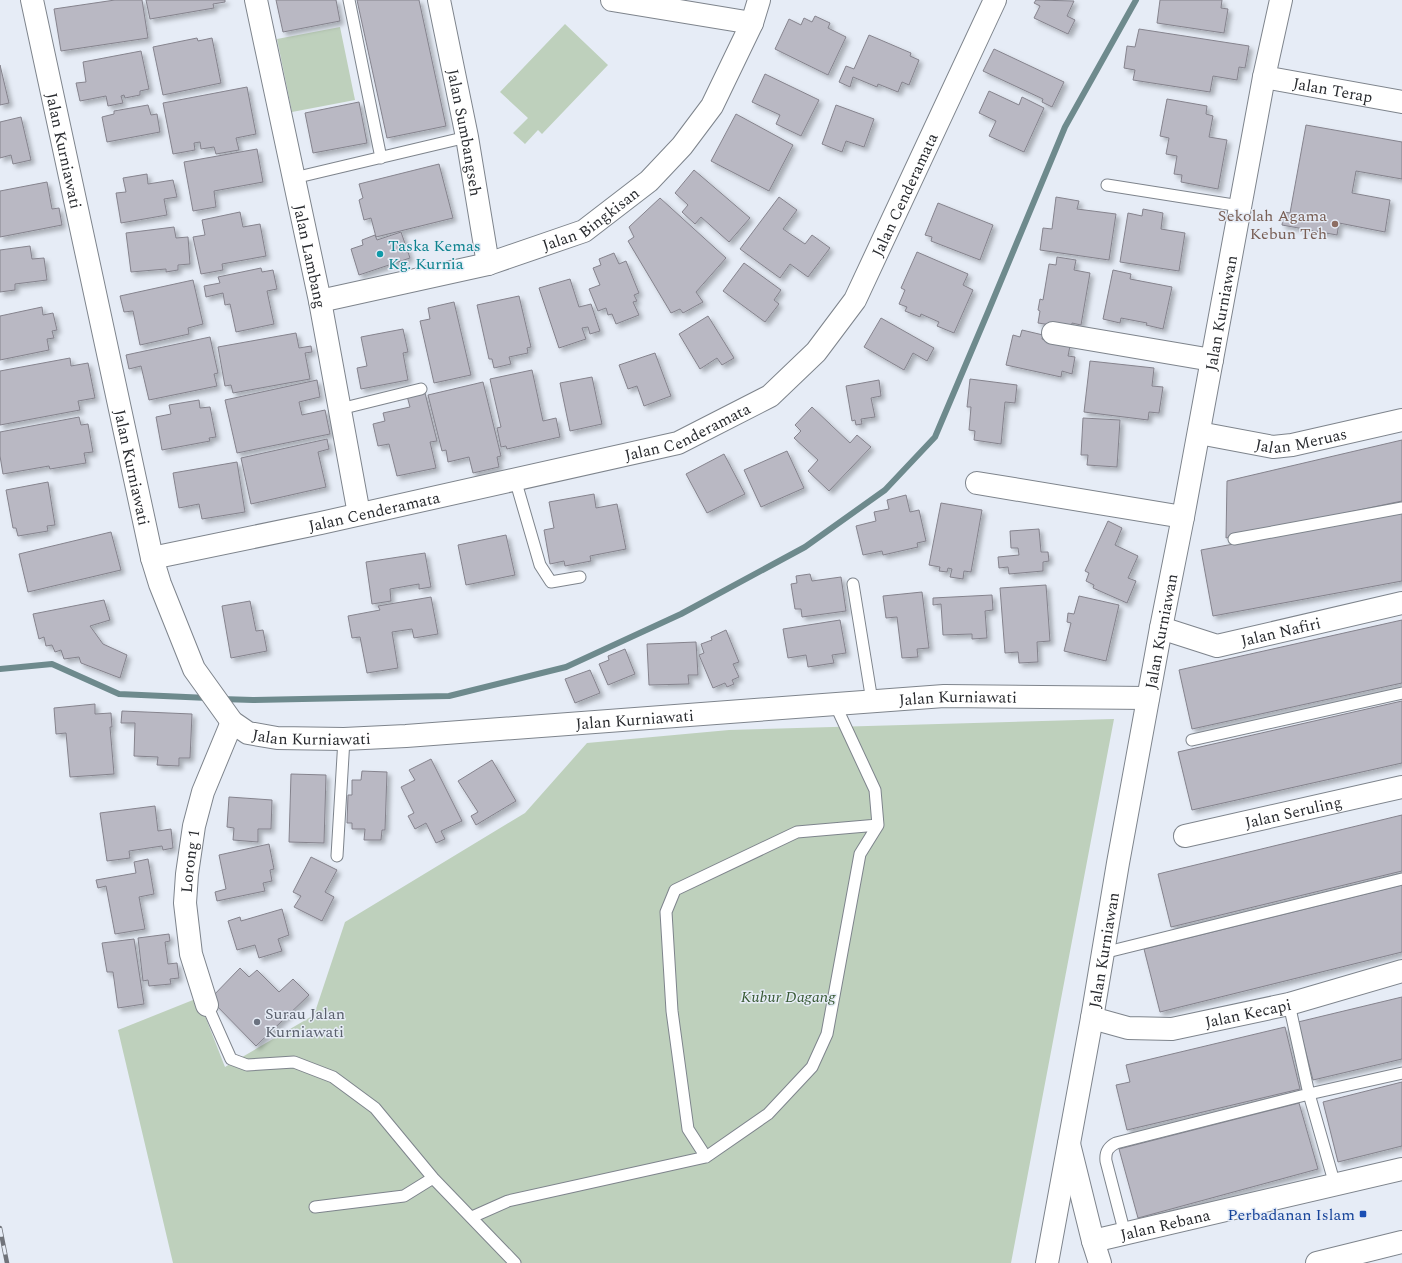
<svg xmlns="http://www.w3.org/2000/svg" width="1402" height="1263" font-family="Spectral,serif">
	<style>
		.green { fill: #bed0bc }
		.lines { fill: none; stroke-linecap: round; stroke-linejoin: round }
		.stream { stroke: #6e8a8d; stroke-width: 6 }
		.building { fill: #b9b8c3; stroke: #85838d; filter: url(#shadow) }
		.service-casing { stroke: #7e848c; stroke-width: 13 }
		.minor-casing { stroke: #7e848c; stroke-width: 24 }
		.tertiary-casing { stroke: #7e848c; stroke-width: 24 }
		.primary-casing { stroke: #7e848c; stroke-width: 24 }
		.service { stroke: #fff; stroke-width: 11 }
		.minor { stroke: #fff; stroke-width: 22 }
		.tertiary { stroke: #fff; stroke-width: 22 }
		.primary { stroke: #fff; stroke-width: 22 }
		.rail-casing { stroke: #70737a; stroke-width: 4.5 }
		.rail { stroke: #e6ecf6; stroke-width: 3; stroke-dasharray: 9; stroke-linecap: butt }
		.education-dot { fill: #8d6e63; stroke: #e6ecf6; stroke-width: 1.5 }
		.culture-dot { fill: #0f9aa8; stroke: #e6ecf6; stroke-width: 1.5 }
		.worship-dot { fill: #6b7280; stroke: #e6ecf6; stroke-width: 1.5 }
		.transit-dot { fill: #1a4fb4; stroke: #e6ecf6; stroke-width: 1.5 }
		.labels { text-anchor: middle; stroke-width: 3; stroke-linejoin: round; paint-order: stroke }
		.street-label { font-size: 16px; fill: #292b2f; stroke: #e6ecf6 }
		.education-label { font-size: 16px; fill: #785e54; stroke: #e6ecf6; text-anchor: end }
		.culture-label { font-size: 16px; fill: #0d838f; stroke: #e6ecf6; text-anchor: start }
		.park-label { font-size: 16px; font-style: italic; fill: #375933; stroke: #e6ecf6 }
		.worship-label { font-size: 16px; fill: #5b616d; stroke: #e6ecf6; text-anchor: start }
		.transit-label { font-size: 16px; fill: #164399; stroke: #e6ecf6; text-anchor: end }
	</style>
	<defs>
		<filter id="shadow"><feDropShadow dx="3.5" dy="3.5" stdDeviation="2" flood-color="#0004"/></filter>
	</defs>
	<rect width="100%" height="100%" fill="#e6ecf6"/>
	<path class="green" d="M565,24l43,41 -66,69 -4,-4 -13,14 -12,-11 15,-15 -28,-26z
		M340,27l15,73 -63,12 -15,-73z
		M1114,719l-103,544h-838l-55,-233 80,-32 27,69 89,-52 31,-93 180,-109 62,-70 142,-13z"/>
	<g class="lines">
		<path class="stream" d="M0,669l52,-5 67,30 89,4
			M221,699l32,1 196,-4 117,-29 115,-53 124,-67 80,-57 50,-53 53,-125 77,-185 71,-127"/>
	</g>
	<path class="building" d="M115,0h27l6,38 -87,13 -7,-42z
		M146,0h79v2l-12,2 1,4 -64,11z
		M276,0h60l4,21 -57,11z
		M357,0h62l27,126 -59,12z
		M1036,0l38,1 -7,15 8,4 -7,14 -34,-16 6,-12 -6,-3z
		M1160,0h62l-1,8 7,1 -4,24 -67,-10z
		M815,16l15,7 -2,5 18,9 -18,38 -53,-26 14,-30 12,6 3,-7 8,4z
		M1139,29l110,17 -4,22 -6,-1 -2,13 -24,-4 -3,16 -77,-12 2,-10 -11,-2 3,-22 8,1z
		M869,35l42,18 -1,3 9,4 -10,25 -7,-3 -4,10 -20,-8 -1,3 -24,-10 -3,10 -11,-5 7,-16 8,3z
		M197,38l1,3 14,-3 9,45 -58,12 -10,-48z
		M994,49l70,33 -12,25 -10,-5 1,-3 -60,-28z
		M141,51l8,38 -9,2v4l-15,3 -1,-3 -3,1 2,7 -15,3 -2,-10 -26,5 -4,-18 10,-1 -3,-20z
		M0,65l9,38 -9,2z
		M765,74l54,26 -18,36 -25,-12 4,-9 -28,-13z
		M247,87l9,47 -20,4 3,12 -23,4 -2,-7 -13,2 -1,-7 -6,1 1,7 -22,4 -10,-51z
		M989,91l30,14 3,-8 22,11 -20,44 -35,-16 7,-15 -17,-8z
		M1167,99l40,7 -1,8 7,2 -4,21 18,3 -9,49 -37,-7 1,-7 -8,-1 3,-18 -11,-2 3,-16 -9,-2z
		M359,102l8,41 -54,10 -8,-40z
		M148,105l3,10 6,-1 3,18 -53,10 -5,-25 12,-3v-3z
		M836,105l38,14 -10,28 -18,-6 -4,11 -20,-8z
		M736,114l57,31 -24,46 -58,-30z
		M21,117l10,43 -18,4 -2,-9 -11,3v-36z
		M1306,125l96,17v37l-46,-8 -4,22 38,7 -5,32 -46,-9 -2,12 -55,-10 2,-13 6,1z
		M257,149l6,33 -49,9 2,16 -23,4 -9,-49z
		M439,164l14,54 -77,19 -5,-19 -7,2 -5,-20 4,-2 -4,-14z
		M694,170l56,48 -21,24 -28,-25 -6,7 -13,-12 6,-7 -13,-12z
		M147,174l1,10 25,-4 4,17 -13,2 3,16 -46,8 -5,-30 10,-1 -3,-14z
		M47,182l5,27 7,-1 3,17 -62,12v-46z
		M779,197l18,13 -14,19 22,15 7,-9 18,13 -22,29 -18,-13 -10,14 -40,-29z
		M1056,197l23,4 -2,8 39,5 -7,46 -69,-10 3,-22 9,1z
		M660,198l66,60 -30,34 7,10 -20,11 -3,-4 -9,4 -43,-72 6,-4 -5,-10z
		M938,203l55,22 -13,35 -49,-19 1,-4 -7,-2z
		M1143,209l20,4 -2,16 24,4 -6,38 -59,-9 8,-49 14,3z
		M240,212l3,15 17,-3 6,32 -44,8 1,6 -22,4 -8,-37 12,-2 -3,-15z
		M174,227l2,11 12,-1 2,27 -12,1v5l-12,2v-3l-35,3 -5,-39z
		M401,232l9,26 -51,17 -8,-26 12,-4 -1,-5 13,-5 2,5z
		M30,246l2,13 12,-1 3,22 -32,4v6l-15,2v-42z
		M917,252l51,22 -5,11 10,5 -19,43 -17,-7 2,-4 -18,-8 -1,3 -15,-6 2,-4 -8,-3 6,-14 -4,-2z
		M614,253l5,11 7,-3 13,32 -5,2 3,6 -4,1 6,13 -23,9 -4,-10 -4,1 -2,-7 -8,3 -9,-22 11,-4 -7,-17 8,-3 -2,-6z
		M1057,257l19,3 -2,10 16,3 -9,52 -9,-2 -1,5 -33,-5 2,-12 -2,-1 2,-11 3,1 6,-36 7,1z
		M744,263l37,27 -7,10 5,4 -14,18 -42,-31z
		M261,268l1,4 11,-2 4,19 -10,2 7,33 -38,8 -6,-28 -5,1 -2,-12 -17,4 -2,-11 16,-3 -2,-6z
		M1113,270l18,4 -1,5 42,8 -9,42 -17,-4 1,-2 -26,-5 -1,5 -17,-4z
		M570,279l9,28 12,-3 9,27 -10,3 -2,-7 -6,1 4,11 -27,9 -20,-60z
		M193,280l10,44 -15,4 1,6 -49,11 -7,-34 -9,1 -4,-16z
		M519,296l12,51 -4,1 1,5 -19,4 2,7 -17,4 -2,-9h-3l-12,-54z
		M454,302l17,73 -37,8 -14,-62 10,-2 -2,-11z
		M42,307l1,8 10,-2 4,17 -5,1 2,7 -7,1 2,11 -49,10v-44z
		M708,316l26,42 -12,7 -5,-7 -17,11 -21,-35z
		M881,318l53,30 -7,13 -14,-8 -9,17 -40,-23z
		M403,329l5,23 -5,1 5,27 -47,9 -4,-21 10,-2 -6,-29z
		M1022,330l21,5 -1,4 28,7 -2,10 7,1 -3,17 -10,-3 -1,6 -55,-12 7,-30 7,2z
		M296,333l3,15 12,-2 1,6 -7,1 5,26 -77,14 -2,-8 -6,1 -7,-39z
		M210,337l8,36 -4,1 3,12 -68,14 -8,-34 -12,3 -3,-14z
		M655,353l16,43 -27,10 -7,-20 -9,3 -9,-24z
		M70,358l1,8 17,-3 7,35 -17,3 2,9 -80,15v-54z
		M1090,361l64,7 -2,18 11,1 -4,26 -10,-1 -1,8 -64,-8z
		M532,370l11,51 13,-3 4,19 -53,12 -1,-3 -5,1 -4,-19 4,-1 -11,-48z
		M592,377l10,47 -32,7 -10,-48z
		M970,379l47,6 -2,18 -10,-1 -4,42 -27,-4 1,-9 -6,-1 2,-23h-4z
		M317,380l3,17 -21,5 3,13 23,-5 5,24 -93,19 -12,-53z
		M879,380l2,16 -10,2 4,19 -14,2 1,5 -6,1 -1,-5 -3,1 -6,-35z
		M483,382l18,74 -4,1 2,10 -26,6 -4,-16 -21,5 -2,-12 -4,1 -14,-56z
		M425,393l12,48 -7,1 6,26 -39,8 -8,-32 -11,2 -5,-22 12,-3 -2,-8 27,-6 -3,-11z
		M199,400l1,8 10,-1 6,30 -7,1 1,3 -48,9 -6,-33 15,-3 -2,-9z
		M812,407l38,36 7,-8 14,12 -42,44 -21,-20 10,-11 -24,-22 7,-7 -6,-6z
		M79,417l2,8 7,-1 5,28 -9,1 2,10 -36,6 -1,-3 -46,8 -3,-18v-24z
		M1083,418l37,2 -3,47 -30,-2 1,-10h-7z
		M327,439l2,10 -11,3 8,35 -75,17 -10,-46z
		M1402,440v61l-176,37 1,-57z
		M787,451l17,37 -43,19 -17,-37z
		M724,454l21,40 -38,19 -21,-39z
		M237,462l8,50 -43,7 -3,-15 -20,4 -6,-35z
		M48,482l7,43 -8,1 1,5 -30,5 -2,-8h-3l-7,-38z
		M594,494l2,14 21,-4 9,45 -36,7 1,5 -26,5 -1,-5 -14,3 -6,-34 10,-2 -5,-26z
		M906,495l4,17 9,-2 7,31 -9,2 1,4 -35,8 -1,-4 -19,4 -7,-29 20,-5 -2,-9 15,-3 -2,-9z
		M941,503l41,7 -11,62 -7,-1 -1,8 -13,-2 2,-8 -4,-1 -1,4 -8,-1 1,-4 -11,-2z
		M1402,513v68l-189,35 -12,-66z
		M1108,521l14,7 -7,17 23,11 -10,22 8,3 -9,22 -34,-15 1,-3 -8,-4 3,-8 -4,-2z
		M1039,529l2,23h7l1,9 -6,1v9l-34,3 -1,-7 -9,1 -1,-11 21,-2 -1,-7h-7l-1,-17z
		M111,532l10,38 -93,22 -9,-38z
		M506,535l9,40 -49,10 -8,-40z
		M425,553l6,34 -12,2v-5l-29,5 1,12 -19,3 -6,-42z
		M810,574l2,7 29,-4 5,34 -44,6 -1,-8h-6l-4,-25 6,-1 -1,-7z
		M1046,585l4,56 -13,1 1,20 -19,1 -1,-11 -13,1 -5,-65z
		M922,592l7,56 -12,1 1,8 -16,1 -5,-41 -11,1 -3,-22z
		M992,595l1,15 -8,1 2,27 -15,1v-5l-29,1 -2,-31 -8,1v-7z
		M1079,596l40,9 -13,56 -42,-10 7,-28 -4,-1 1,-9 6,1z
		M431,597l7,37 -24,4 -2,-9 -20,3 6,36 -31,5 -7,-36 -8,1 -4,-22 32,-6 -2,-4z
		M104,600l6,20 -20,6 13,18 24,11 -7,23 -39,-15 -2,-6 -15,2 -3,-9 -6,2 -3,-7 -6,1 -2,-9 -5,2 -6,-25z
		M250,601l6,30 7,-1 4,21 -36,7 -9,-52z
		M840,620l6,33 -14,2 2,8 -26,4 -2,-12 -18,3 -5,-29z
		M1402,620v63l-210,46 -13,-59z
		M726,630l13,32 -6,2 6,13 -7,3 2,4 -7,3 -2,-4 -12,5 -14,-33 5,-2 -3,-9 11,-4 -1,-3z
		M696,642l2,33h-10l1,9 -40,1 -2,-41z
		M625,649l10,25 -27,11 -9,-21 10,-4 -1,-4z
		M590,670l10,23 -25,10 -10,-24z
		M1402,701v62l-210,47 -14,-58z
		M95,704v10l16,-1 1,14h-2l4,47 -44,3 -4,-44 -10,1 -2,-26z
		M122,711l70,3 -2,44h-11v8l-22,-1 1,-8 -24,-1 1,-33h-14z
		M431,759l31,62 -21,10 4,8 -9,4 -10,-20 -11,6 -7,-13 6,-3 -13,-26 14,-7 -6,-10z
		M492,760l24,41 -40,24 -5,-9 7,-4 -20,-31z
		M362,771l25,1 -2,58h-3l-1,10h-17l1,-11h-13v-6h-5l1,-28h4v-15h9z
		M291,774l35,1 -2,68 -35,-1z
		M229,797l43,3 -1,29h-13v13l-25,-2 1,-12 -7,-1z
		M155,806l3,25 13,-2 2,19 -10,2 -1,-4 -33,5 1,7 -23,3 -7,-48z
		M1402,815v56l-231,56 -13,-53z
		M269,844l5,25 -4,1 2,11 -9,2 2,8 -48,10 -2,-9 11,-3 -7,-34z
		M311,857l26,13 -12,22 9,5 -12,24 -28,-14 7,-11 -8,-4z
		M148,859l6,35 -15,3 6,32 -30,5 -9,-48 -8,2 -2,-8 40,-7 -2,-11z
		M1402,885v67l-242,60 -16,-63z
		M282,909l7,26 -11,4 4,12 -23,7 -4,-13 -18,5 -9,-29 12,-4 1,4z
		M169,934l1,7 -5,1 3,22 9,-1 2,15 -9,1 1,5 -22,2 -1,-6 -5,1 -5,-43z
		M134,939l10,65 -26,4 -5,-36h-6l-5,-29z
		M240,968l9,9 8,-7 22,22 14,-13 16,16 -53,51 -46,-47z
		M1402,997v62l-89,21 -15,-58z
		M1285,1027l15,62 -173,41 -11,-45 14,-3 -4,-17z
		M1402,1082v64l-64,16 -15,-60z
		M1299,1103l19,66 -180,49 -19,-69z"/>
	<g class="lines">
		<g class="service-casing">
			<path id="service" d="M349,0l32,158
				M294,178l173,-41
				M1107,185l133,21
				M340,409l81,-20
				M515,479l25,86 11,17 29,-5
				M1234,539l168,-31
				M853,584l19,117
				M1192,740l210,-47
				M337,856l7,-117
				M1103,953l299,-74
				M1289,1004l20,90 26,91
				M207,1005l24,54 16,6 47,-3 39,15 42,31 58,70 82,85
				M706,1157l-18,-28 -16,-118 -6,-99 9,-22 122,-58 81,-7
				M315,1207l89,-11 29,-18
				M472,1217l36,-16 198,-44 62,-43 44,-47 15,-33 33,-180 18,-29 -3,-35 -40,-86
				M1125,1234l-19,-73c-1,-9 2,-14 10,-18l193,-49 93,-21"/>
		</g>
		<g class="minor-casing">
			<g id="minor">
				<path id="s1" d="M32,0l120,558 8,26 34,85 38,53 16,11 29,5 67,1 62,-3 538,-40 204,2"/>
				<path id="s2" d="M256,0l64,301 39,213"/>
				<path id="s3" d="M439,0l28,137 21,127"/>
				<path d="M612,0l140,23"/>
				<path id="s4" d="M1264,77l138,25"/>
				<path id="s5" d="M320,301l168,-37 96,-33 65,-50 33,-35 30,-40 40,-83 7,-23"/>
				<path d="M1053,333l159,27"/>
				<path id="s6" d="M1199,433l74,14 19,-2 110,-25"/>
				<path d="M977,483l206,34"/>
				<path id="s7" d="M152,558l169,-35 357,-80 92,-47 46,-44 39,-52 140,-300"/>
				<path id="s8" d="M1161,628l56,18 185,-43"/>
				<path id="s9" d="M1185,836l217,-49"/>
				<path id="s10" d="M207,1005l-16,-51 -6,-51 2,-29 7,-48 9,-34 29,-70"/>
				<path id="s11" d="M1092,1018l36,10 44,1 117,-25 113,-33"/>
				<path id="s12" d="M1093,1241l309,-72"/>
			</g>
		</g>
		<g class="tertiary-casing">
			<g id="tertiary">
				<path id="s13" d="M1047,1263l45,-245 26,-155 43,-235 22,-111 81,-440 17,-77"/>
			</g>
		</g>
		<g class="primary-casing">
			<path id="primary" d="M1069,1144l24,97 7,22
				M1317,1263l85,-21"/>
		</g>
		<use href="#service" class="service"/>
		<use href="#minor" class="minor"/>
		<use href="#tertiary" class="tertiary"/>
		<use href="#primary" class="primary"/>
		<g class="rail-casing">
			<path id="rail" d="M0,1228l7,35"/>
		</g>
		<use href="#rail" class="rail"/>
	</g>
	<circle class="education-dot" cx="1335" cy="224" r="4"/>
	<circle class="culture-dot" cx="380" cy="254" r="4"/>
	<circle class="worship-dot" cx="257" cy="1022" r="4"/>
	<rect class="transit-dot" x="1359" y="1210" width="8" height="8" rx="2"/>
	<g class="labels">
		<g class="street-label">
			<text dy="6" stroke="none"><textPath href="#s4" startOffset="70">Jalan Terap</textPath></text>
			<text dy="6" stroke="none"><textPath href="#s3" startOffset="135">Jalan Sumbangseh</textPath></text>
			<text dy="6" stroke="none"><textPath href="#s1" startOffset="154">Jalan Kurniawati</textPath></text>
			<text dy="6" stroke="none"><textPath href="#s7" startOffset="887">Jalan Cenderamata</textPath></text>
			<text dy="6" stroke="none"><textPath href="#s5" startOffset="285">Jalan Bingkisan</textPath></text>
			<text dy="6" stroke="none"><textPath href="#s2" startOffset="262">Jalan Lambang</textPath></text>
			<text dy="6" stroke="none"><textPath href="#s13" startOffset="966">Jalan Kurniawan</textPath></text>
			<text dy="6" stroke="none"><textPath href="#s7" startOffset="551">Jalan Cenderamata</textPath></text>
			<text dy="6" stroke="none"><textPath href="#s6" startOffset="104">Jalan Meruas</textPath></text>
			<text dy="6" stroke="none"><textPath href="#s1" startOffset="478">Jalan Kurniawati</textPath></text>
			<text dy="6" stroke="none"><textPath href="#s7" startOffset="227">Jalan Cenderamata</textPath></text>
			<text dy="6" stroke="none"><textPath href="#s13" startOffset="642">Jalan Kurniawan</textPath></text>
			<text dy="6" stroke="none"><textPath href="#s8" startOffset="124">Jalan Nafiri</textPath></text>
			<text dy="6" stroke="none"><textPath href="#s1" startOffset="1486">Jalan Kurniawati</textPath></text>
			<text dy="6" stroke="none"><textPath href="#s1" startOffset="1162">Jalan Kurniawati</textPath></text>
			<text dy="6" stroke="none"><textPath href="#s1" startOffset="838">Jalan Kurniawati</textPath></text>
			<text dy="6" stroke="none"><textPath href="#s9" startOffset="111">Jalan Seruling</textPath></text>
			<text dy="6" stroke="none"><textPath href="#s10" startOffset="147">Lorong 1</textPath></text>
			<text dy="6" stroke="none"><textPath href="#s13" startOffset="318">Jalan Kurniawan</textPath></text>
			<text dy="6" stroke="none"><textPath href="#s11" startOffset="159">Jalan Kecapi</textPath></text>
			<text dy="6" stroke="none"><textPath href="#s12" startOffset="74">Jalan Rebana</textPath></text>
		</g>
		<g class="education-label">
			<text x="1327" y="221">Sekolah Agama<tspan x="1327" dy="18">Kebun Teh</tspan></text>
		</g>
		<g class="culture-label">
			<text x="388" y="251">Taska Kemas<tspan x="388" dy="18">Kg. Kurnia</tspan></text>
		</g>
		<g class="park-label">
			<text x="788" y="1002">Kubur Dagang</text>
		</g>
		<g class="worship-label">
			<text x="265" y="1019">Surau Jalan<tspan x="265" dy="18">Kurniawati</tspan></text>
		</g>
		<g class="transit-label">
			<text x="1355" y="1220">Perbadanan Islam</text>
		</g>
	</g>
</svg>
